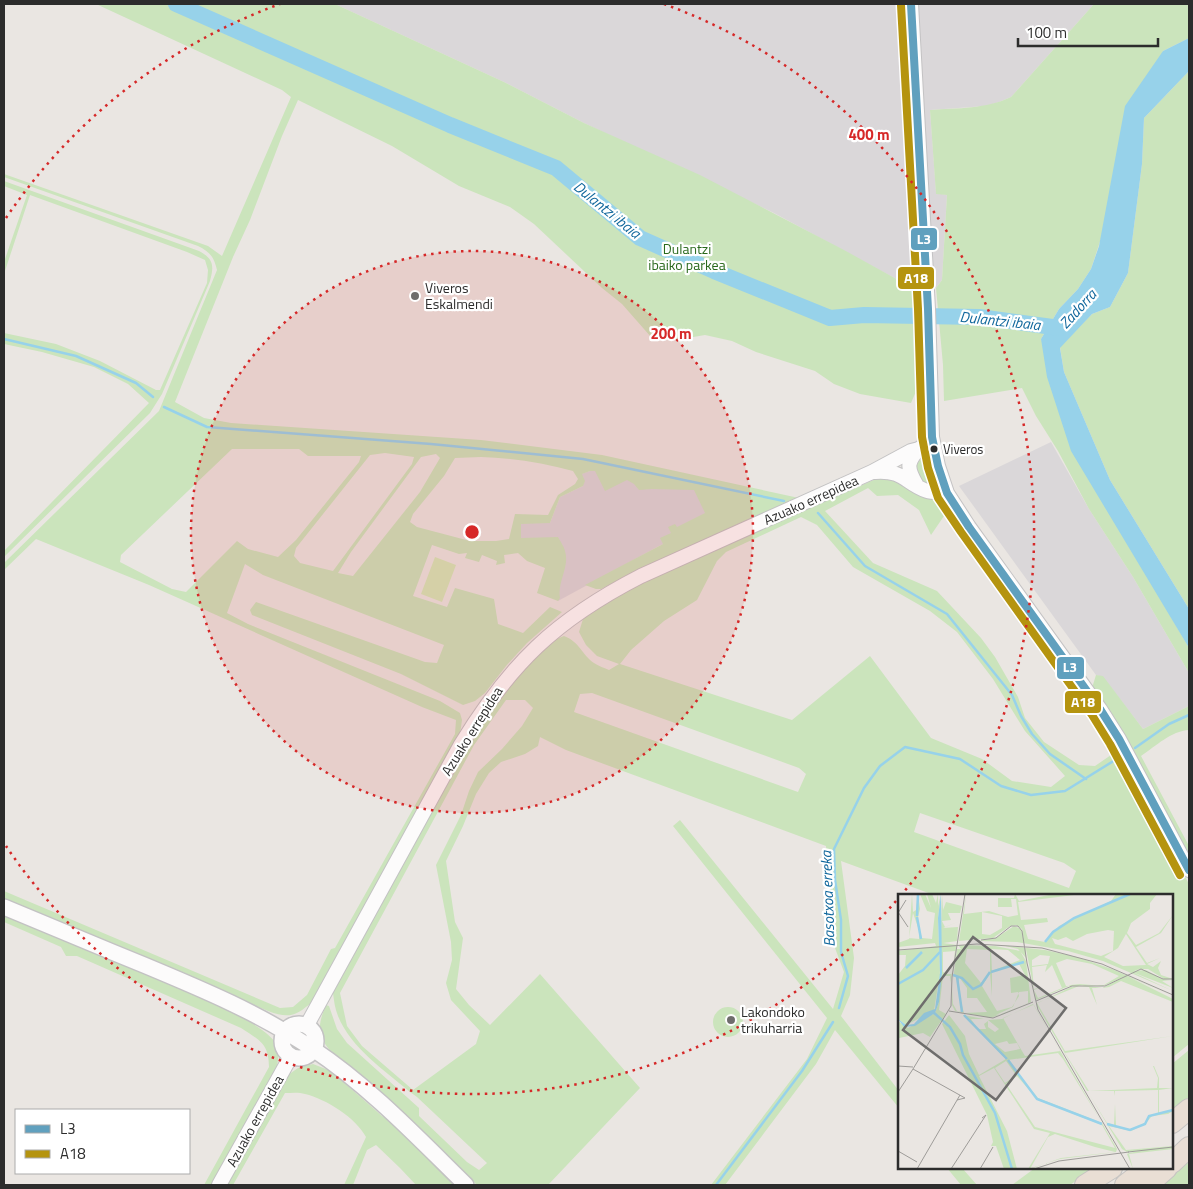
<svg xmlns="http://www.w3.org/2000/svg" width="1193" height="1189" font-family="'Titillium Web',sans-serif">
	<style>
		.industrial { fill: #dad7d9 }
		.green { fill: #cbe4bc; fill-rule: evenodd }
		.pitch { fill: #d5e8b9 }
		.water { fill: #97d2ea }
		.lines { fill: none; stroke-linecap: round; stroke-linejoin: round }
		.stream { stroke: #97d2ea; stroke-width: 2.5 }
		.river { stroke: #97d2ea; stroke-width: 16 }
		.tertiary-casing { stroke: #c3c2c3; stroke-width: 16 }
		.secondary-casing { stroke: #c3c2c3; stroke-width: 18 }
		.motorway-casing { stroke: #c6c4c2; stroke-width: 22 }
		.tertiary { stroke: #fcfbfb; stroke-width: 14 }
		.secondary { stroke: #fcfbfb; stroke-width: 15 }
		.motorway { stroke: #e9ded4; stroke-width: 20 }
		.bus-1-casing { stroke: #fff; stroke-width: 11 }
		.bus-2-casing { stroke: #fff; stroke-width: 11 }
		.bus-1 { stroke: #60a0be; stroke-width: 8 }
		.bus-2 { stroke: #b5940f; stroke-width: 8 }
		.ring { fill: none; stroke: #d62828; stroke-width: 2.5; stroke-dasharray: 2.5 5 }
		.poi-dot { fill: #6e6d6c; stroke: #fff; stroke-width: 2 }
		.bus-dot { fill: #2c2c2c; stroke: #fff; stroke-width: 2 }
		.labels { text-anchor: middle; stroke-width: 4.5; stroke-linejoin: round; paint-order: stroke }
		.bus-label { font-size: 13px; fill: #2c2c2c; stroke: #fff; text-anchor: start }
		.park-label { font-size: 14px; fill: #29691c; stroke: #fff }
		.poi-label { font-size: 14px; fill: #2c2c2c; stroke: #fff; text-anchor: start }
		.street-label { font-size: 14px; fill: #2c2c2c; stroke: #fff }
		.water-label { font-size: 15px; font-style: italic; fill: #10679c; stroke: #fff }
		.inset-river { fill: none; stroke: #97d2ea; stroke-width: 2.5 }
		.inset-road { fill: none; stroke: #9e9c99; stroke-width: 1 }
		.view { fill: #6e6d6c; fill-opacity: 0.15; stroke: #6e6d6c; stroke-width: 2.5 }
		.inset-edge { fill: none; stroke: #2c2c2c; stroke-width: 2.5 }
		.centre { fill: #d62828; stroke: #fff; stroke-width: 2.5 }
		.ring-label { font-size: 15px; text-anchor: middle; font-weight: bold; fill: #d62828; stroke: #fff; stroke-width: 4.5; stroke-linejoin: round; paint-order: stroke }
		.line-badge { stroke: #fff; stroke-width: 2 }
		.badge-label { font-size: 14px; text-anchor: middle; font-weight: bold; fill: #fff }
	</style>
	<rect width="100%" height="100%" fill="#eae6e2"/>
	<path class="industrial" d="M335,4h759l-83,93 -12,5 -13,4 -56,4 6,83 11,2 -5,85 -6,8 -25,-1 -137,-74 -190,-90 -80,-41z
		M1051,442l38,67 44,68 56,96v33l-46,23 -40,-52 -7,-2 -137,-189z
		M590,471h12l98,20 50,13 -91,42 -101,55 -4,-36 -33,-27v-15h29l10,-26 23,-11 -2,-12z"/>
	<path class="green" d="M96,4h239l169,78 80,41 116,52 144,75 67,37 3,17 3,85 -6,14 -51,-9 -26,-10 -19,-13 -59,-19 -24,-11 -27,-6 -29,5 -25,-3 -29,-33 -20,-16 -68,-64 -24,-17 -51,-21 -67,-40 -94,-46 -16,36 -32,84 -17,37 -58,145 29,16 27,5 250,17 121,15 197,43 -150,67 -48,24h-5l-11,-4 78,-41 -3,-6 11,-5 -3,-6 7,-3 2,3 28,-14 -11,-23 -42,-1 -13,1 -5,-6 -7,-4 -22,11 -10,-20h-5l-8,3 3,7 -2,5 -23,11 -10,26 -29,1v14l37,-1c2,4 6,9 7,14 5,16 -8,31 -5,47l-2,3 -21,-8 8,-25 -18,-7 -9,-8 -14,2 1,8 -9,2 1,-4 -15,-6 -3,7 -14,-4 2,-5 -8,1 -27,-9 -19,51 34,11 8,-19 39,11 4,25 25,9 27,-26 12,5 -35,31 -21,23 -21,27 -10,8 -12,4 -62,-31 -149,-59 -2,-5 6,-8 169,60 12,1 7,-18 -181,-70 -18,-11 -18,49 21,11 192,77 20,12 2,7 -2,14 -148,268c-16,14 -23,17 -44,9l-264,-112v-8l276,117 13,-1 14,-12 24,-46 4,-1 120,-214 1,-14 -34,-13 -273,-122 -113,-46 -32,31v-7l155,-152 58,-141c-3,-13 -7,-18 -19,-24l-194,-69v-3l204,72 14,10 69,-159 -9,-7zM232,449h67l9,7h53l-2,6 -63,78 -18,17 -30,-8 -11,-8 -51,51 -14,-3 -52,-27 1,-7zM385,453l29,4 -2,7 -79,107 -33,-8 -6,-7 2,-8 74,-93zM436,454l4,4 -20,34 -67,84 -15,-3 13,-21 70,-95zM481,457c31,1 62,6 92,14l5,8 -3,5 -17,11 -10,20 -33,-1 -6,25 -13,2h-26l-53,-14 -7,-5 3,-8 31,-38 11,-18z
		M1094,4h95v34l-26,13 -72,218 -13,20 -19,20 -18,30 122,264 26,45v25l-56,-96 -44,-68 -31,-58 -22,-35 -14,-28 -78,13 -1,-36 -7,-77 6,-8 5,-85 -11,-1 -6,-84c28,-2 56,-1 81,-13z
		M1189,71v538l-79,-129 -46,-108 -4,-25 32,-33 18,-7 18,-34 14,-109 2,-46z
		M4,181l195,70c15,8 15,15 11,30l-48,113 -12,19 -146,144v-6l145,-148 -21,-19 -34,-17 -52,-15 -38,-8v-11l52,11 44,17 56,29h4l47,-107 1,-13 -3,-10 -18,-8 -157,-57 -26,79v-12l23,-67 -23,-9z
		M925,458l8,24 -7,2 -4,-2 -7,-14 4,-7z
		M885,475l52,24 10,6 102,142 -1,8 -104,-139 -13,19 -12,-25 -21,-15 -21,1 -9,-8 -43,23 48,52 64,28 44,47 14,19 23,40 7,21 19,24 35,23 16,1 16,-11 -24,-38 5,-4 25,38 7,15 65,118v160l-17,14v-163h-238l-93,-34 13,97 -4,37 -9,21 58,75v17l-64,-78 -19,34 -91,121h-14l96,-126 20,-41 -154,-192 7,-6 153,189 11,-37 -9,-24 -9,-102 -260,-96 -26,-13 -2,9 -13,8 -24,8 -12,11 -13,21 -13,32 -17,35 9,61 8,16 -7,51 13,16 21,20 50,-51 100,114 -92,97h-71l-62,-60 -82,-71c-16,-18 -16,-28 -7,-49l3,1 8,23 10,14 72,65v8l48,46 12,8 8,-7 -70,-66 -7,-5c-26,-22 -59,-44 -72,-76 -3,-7 -4,-15 -5,-23l128,-237 41,-63 47,-51 15,-6c16,6 18,19 30,27 4,3 11,5 15,7l10,-6 -22,-8 -11,-11 -7,-13 4,-13 9,-9 30,-17 86,-41zM801,517l16,8 36,42 77,44 27,21 36,47 32,52 40,45 -14,11 -39,-6 -30,-22 -51,-21 -61,-82 -78,64 -172,-56 11,-14 33,-29 33,-21 20,-39 9,-9zM592,693l207,75 7,6 -8,18 -224,-80 6,-18zM506,700h19l8,8 -11,18 -20,23 -24,23 -9,19 -8,24 -25,50 15,77 1,18 -6,23 5,17 29,31 -4,13 -63,46 -51,-44 -15,-20 -7,-33 134,-248zM920,813l144,50 12,8 -7,17 -155,-56z
		M1096,675l7,1 40,53 46,-23v24c-18,1 -33,16 -48,26l48,90v9l-52,-97 -45,-70z
		M4,914c37,16 74,31 112,47 31,13 147,57 160,83 4,7 2,15 1,23l-66,118h-7l65,-118c0,-24 -10,-27 -28,-39l-164,-72h-11l-5,-9 -57,-25z
		M713 1022a15 15 0 1 1 30 0a15 15 0 1 1-30 0Z
		M1189,1050v47l-17,13v-46z
		M313,1064l18,7 51,45 8,5 65,64h-39l-16,-17 -24,-23 -9,5 -14,35h-9l22,-48c-10,-19 -40,-38 -61,-43 -6,-2 -14,-1 -20,-1l-52,92h-8l63,-110 10,-7z
		M1189,1157v28h-31z
		M947,1168h15l15,17h-16z
		M1035,1168h59l-24,17h-58z"/>
	<path class="pitch" d="M435,557l21,8 -14,37 -21,-8z"/>
	<path class="water" d="M1189,38v33l-45,47 -2,46 -14,109 -18,34 -18,7 -32,34 4,24 46,108 79,129v39l-118,-197 -24,-74 -6,-38 18,-30 19,-20 13,-20 8,-23 26,-140 38,-55z"/>
	<g class="lines">
		<path class="stream" d="M4,339l72,17 60,27 17,14
			M164,407l43,20 224,17 152,15 201,42
			M818,513l47,53 82,48 65,81 9,21 11,18 18,20 36,25
			M1135,748l34,-24 20,-9
			M839,1008l9,-32 -7,-24v-32l-6,-40 -1,-31 30,-61 16,-22 25,-19 55,12 41,27 30,9 34,-4 55,-34
			M716,1185l86,-114 31,-49"/>
		<path class="river" d="M176,4l274,121 106,43 84,70 74,33 116,47 34,-3 115,2 81,11"/>
		<g class="tertiary-casing">
			<path id="tertiary" d="M911,4l17,305 4,128 6,29 9,27 22,34 131,182 19,30 70,131
				M875,472c30,-2 29,11 52,19 6,2 14,1 20,2
				M916,484c-9,-16 -10,-22 4,-36
				M307,1025l153,-279c50,-82 95,-126 181,-170l231,-104 39,-21 8,-2
				M219,1185l72,-129"/>
		</g>
		<g class="secondary-casing">
			<path id="secondary" d="M4,907c46,19 93,39 140,58 60,25 115,48 169,84 57,38 105,89 153,136
				M282 1041a17 17 0 1 1 34 0a17 17 0 1 1-34 0Z"/>
		</g>
		<g class="motorway-casing">
			<path id="motorway" d="M1172,1123l17,-14
				M1172,1163l17,-16
				M1085,1185l27,-17
				M1125,1185l22,-17
				M1148,1185l19,-17"/>
		</g>
		<use href="#tertiary" class="tertiary"/>
		<use href="#secondary" class="secondary"/>
		<use href="#motorway" class="motorway"/>
		<g class="bus-1-casing">
			<path id="bus-1" d="M911,4l17,305 4,128 6,29 9,27 22,34 131,182 19,30 70,131"/>
		</g>
		<g class="bus-2-casing">
			<path id="bus-2" d="M901,5l17,304 4,128 6,31 10,30 23,34 131,183 18,29 70,131"/>
		</g>
		<use href="#bus-1" class="bus-1"/>
		<use href="#bus-2" class="bus-2"/>
	</g>
	<circle cx="472" cy="532" r="281" fill="#d62828" fill-opacity=".12"/>
	<g class="ring">
		<circle cx="472" cy="532" r="281"/>
		<path d="M896 901A562 562 0 0 1 6 846M6 218A562 562 0 0 1 280 4M664 4A562 562 0 0 1 903 893"/>
	</g>
	<g class="poi-dot">
		<circle cx="415" cy="296" r="5"/>
		<circle cx="731" cy="1020" r="5"/>
	</g>
	<circle class="bus-dot" cx="934" cy="449" r="4.5"/>
	<g class="labels">
		<g class="bus-label">
			<text x="943" y="454">Viveros</text>
		</g>
		<g class="park-label">
			<text x="687" y="254">Dulantzi<tspan x="687" dy="16">ibaiko parkea</tspan></text>
		</g>
		<g class="poi-label">
			<text x="425" y="293">Viveros<tspan x="425" dy="16">Eskalmendi</tspan></text>
			<text x="741" y="1017">Lakondoko<tspan x="741" dy="16">trikuharria</tspan></text>
		</g>
		<g class="street-label">
			<text transform="translate(811 500) rotate(-24)" y="5">Azuako errepidea</text>
			<text transform="translate(472 731) rotate(-58)" y="5">Azuako errepidea</text>
			<text transform="translate(255 1121) rotate(-61)" y="5">Azuako errepidea</text>
		</g>
		<g class="water-label">
			<text transform="translate(607 210) rotate(39)" y="5">Dulantzi ibaia</text>
			<text transform="translate(1078 309) rotate(-48)" y="5">Zadorra</text>
			<text transform="translate(1000 321) rotate(6)" y="5">Dulantzi ibaia</text>
			<text transform="translate(828 899) rotate(-92)" y="5">Basotxoa erreka</text>
		</g>
	</g>
	<g transform="translate(898 894)">
		<rect width="275" height="275" fill="#eae6e2"/>
		<path d="M14,0l1,18 3,-2 2,-16 2,15 -3,12 5,17 10,1 3,-26 -8,-2 -7,-17h5l6,14 -4,-14h5l4,9 2,-9v12l3,-12 -3,24 2,55 -6,38 -28,14 -8,-6v-44l7,-9 1,-11h-8v-4l38,-5 -1,-3 -37,4v-4l11,-4zM15,19l6,17v9l-10,-1zM44,0l1,16 3,-8 16,4 -2,7h-12l3,7 -9,1 3,6 15,-6 -17,7 15,-1 -1,14 -14,2 14,2 -7,38v-7h-7l-4,34 7,4 -16,23 -7,-4 -24,5 -1,15v-32l10,7 27,-15 4,-11zM57,57l-3,23h-5l-4,-2v-20zM68,0l-2,20 25,-3 19,6 10,-2 -2,-16h-5l1,8h-14v-9h16l1,-4 4,7 35,-7h28l-64,8 3,18 26,-2 1,4 -24,3 4,14 17,3 14,-16 52,-25 5,-7h41l-7,9v6l-19,14 -4,10 9,12 23,-12 14,-18 -12,18 -25,14 11,16 13,-5 -13,6 6,3 8,-6 -3,7 3,7 12,4h-9l-16,-10h-8l-6,2 12,-1 16,9 11,1 -11,1 11,7 -41,-16 41,19 -70,-30 -35,-10 -51,-9 -39,-1 18,-3 18,-12 7,3 3,12 -2,-12 -6,-4 -6,1 -17,12 -34,3zM84,18l20,4v12l-12,7 -8,-1zM210,36l6,1 -1,20 -12,5 -46,-12 -3,-6 6,2 8,-3 7,4 14,-7zM228,40l20,31 -23,1 -19,-9 14,-9zM60,51l37,1 25,5 6,10 5,41 -40,16 -36,-7 -3,-6 1,-17v16l4,7 5,1 -5,-35 -3,-1 -1,4 4,-31h4zM69,55l23,1v22l-9,11 -16,-20zM93,55l17,1 12,10 -28,11zM121,70l6,11 -15,3 1,15 7,-1 1,4 -7,11 -15,4 -15,-25 8,-13 2,23v-24zM61,83l8,11v10h10l10,14 -23,1 -5,-18zM130,97v12l-25,11 -7,1 17,-8 6,-15zM103,51l44,5 32,7 35,12 61,27 -44,-19 44,22v3l-52,-21 -12,6 -7,1h-10l5,17 -8,-18 -10,-1 -42,17 28,48 108,-15 -108,17 24,38 68,-3 1,-10 -5,-12h1l5,12v10h14l-14,2v24l14,-3 -5,3 -16,2 -7,8 -14,7 -22,-5 17,24 47,-4v3l-44,5 4,15 -6,-15 2,-1 15,-3 -17,2 -5,-3 -33,-55 18,29 7,2 1,-21 1,22 14,4 15,-7 4,-7 9,-2v-24l-43,1 -1,5v-5h-27l-51,-87 35,-17 11,-2 20,3 24,-12 -23,10 -23,-2 -9,1 -35,15 -10,-51v9l-8,-9zM142,61l10,1 -2,8 -16,2v-6zM169,65l25,5 27,12 -15,9 -38,1 -10,-23zM149,71l-2,7 7,-7 10,23 -24,10 -4,-8 7,-3 -7,2 -2,-22zM135,110l84,145 -1,3 -56,7 -32,10 22,-36 -16,-4 -40,-61 -15,8 28,55 10,38h-13l-8,-23h-5l2,-4 -6,-27 -45,-91 7,-9 16,21 4,18 10,21 27,-16 -43,-44 21,4h-13l7,10h8l-2,-5 4,-3v6l7,5 4,-3 -11,-9 14,-1zM135,111h1l26,46 -35,5 -6,-10 -16,-28zM109,147l2,3 8,-1 3,6 -15,3 -10,-8zM160,159l5,6 39,64 -64,-25 -29,-35 -1,-3zM108,167l10,14 -11,8 -10,-15zM119,182l21,24 64,25 13,23 -80,-21 -29,-43zM157,240l40,13 20,5 -54,6 -31,11 18,-32z" fill="#cbe4bc" fill-rule="evenodd"/>
		<path d="M43,0l1,79 -3,29 -4,11 -20,13 -11,1 -6,-8 8,6 8,-1 10,-11 11,-4 5,-36 -2,-55z" fill="#97d2ea"/>
		<path class="inset-river" d="M19,22l1,-22M19,23l4,22M147,48l8,-10 21,-14 56,-24M8,74l16,-16M93,78l33,-10M55,81l9,3 11,11 8,-4 9,-13M59,83l5,35M0,90l25,-14 17,-18M35,118l17,15 10,17 3,11 32,58 17,56M66,121l43,44M110,166l29,39 65,25M209,230l23,6 15,-6 4,-8 24,-6"/>
		<path class="inset-road" d="M0,18l10,15M0,19l8,-13M83,46l15,-2 15,-12h7l4,5 5,32M0,56l79,-6 65,4 60,16 71,31M129,69l11,47 92,159M138,107l36,-15h33l36,-17 22,10h10M51,117l44,7 40,-16M0,172l15,1M15,175l38,-63 1,-29 13,-83M15,175l52,29 -8,2M0,198l15,-23M0,257l19,11M230,258l45,-5M19,275l43,-74M53,275l35,-54 -4,3M82,275l13,-22M136,275l25,-8 70,-9"/>
		<path class="view" d="M75,43l93,71 -70,92 -93,-70z"/>
		<rect width="275" height="275" class="inset-edge"/>
	</g>
	<circle cx="472" cy="532" r="8" class="centre"/>
	<g class="ring-label">
		<text x="869" y="140">400 m</text>
		<text x="671" y="339">200 m</text>
	</g>
	<g class="line-badge">
		<rect x="910" y="227" width="28" height="24" rx="5" fill="#60a0be"/>
		<rect x="897" y="266" width="38" height="24" rx="5" fill="#b5940f"/>
		<rect x="1056" y="656" width="29" height="24" rx="5" fill="#60a0be"/>
		<rect x="1064" y="690" width="38" height="24" rx="5" fill="#b5940f"/>
	</g>
	<g class="badge-label">
		<text x="924" y="244">L3</text>
		<text x="916" y="283">A18</text>
		<text x="1070" y="672">L3</text>
		<text x="1083" y="707">A18</text>
	</g>
	<rect width="1193" height="1189" fill="none" stroke="#2c2c2c" stroke-width="10"/>
	<rect x="15" y="1109" width="175" height="65" fill="#ffffff" stroke="#ababab"/>
	<rect x="25" y="1125" width="25" height="8" fill="#60a0be" stroke="#ababab"/>
	<text x="60" y="1134" font-size="15" fill="#2c2c2c">L3</text>
	<rect x="25" y="1150" width="25" height="8" fill="#b5940f" stroke="#ababab"/>
	<text x="60" y="1159" font-size="15" fill="#2c2c2c">A18</text>
	<path d="M1018 38v8h140v-8" fill="none" stroke="#2c2c2c" stroke-width="2.5"/>
	<text x="1026" y="38" font-size="15" fill="#2c2c2c" stroke="#ffffff" stroke-width="4" paint-order="stroke">100 m</text>
</svg>
